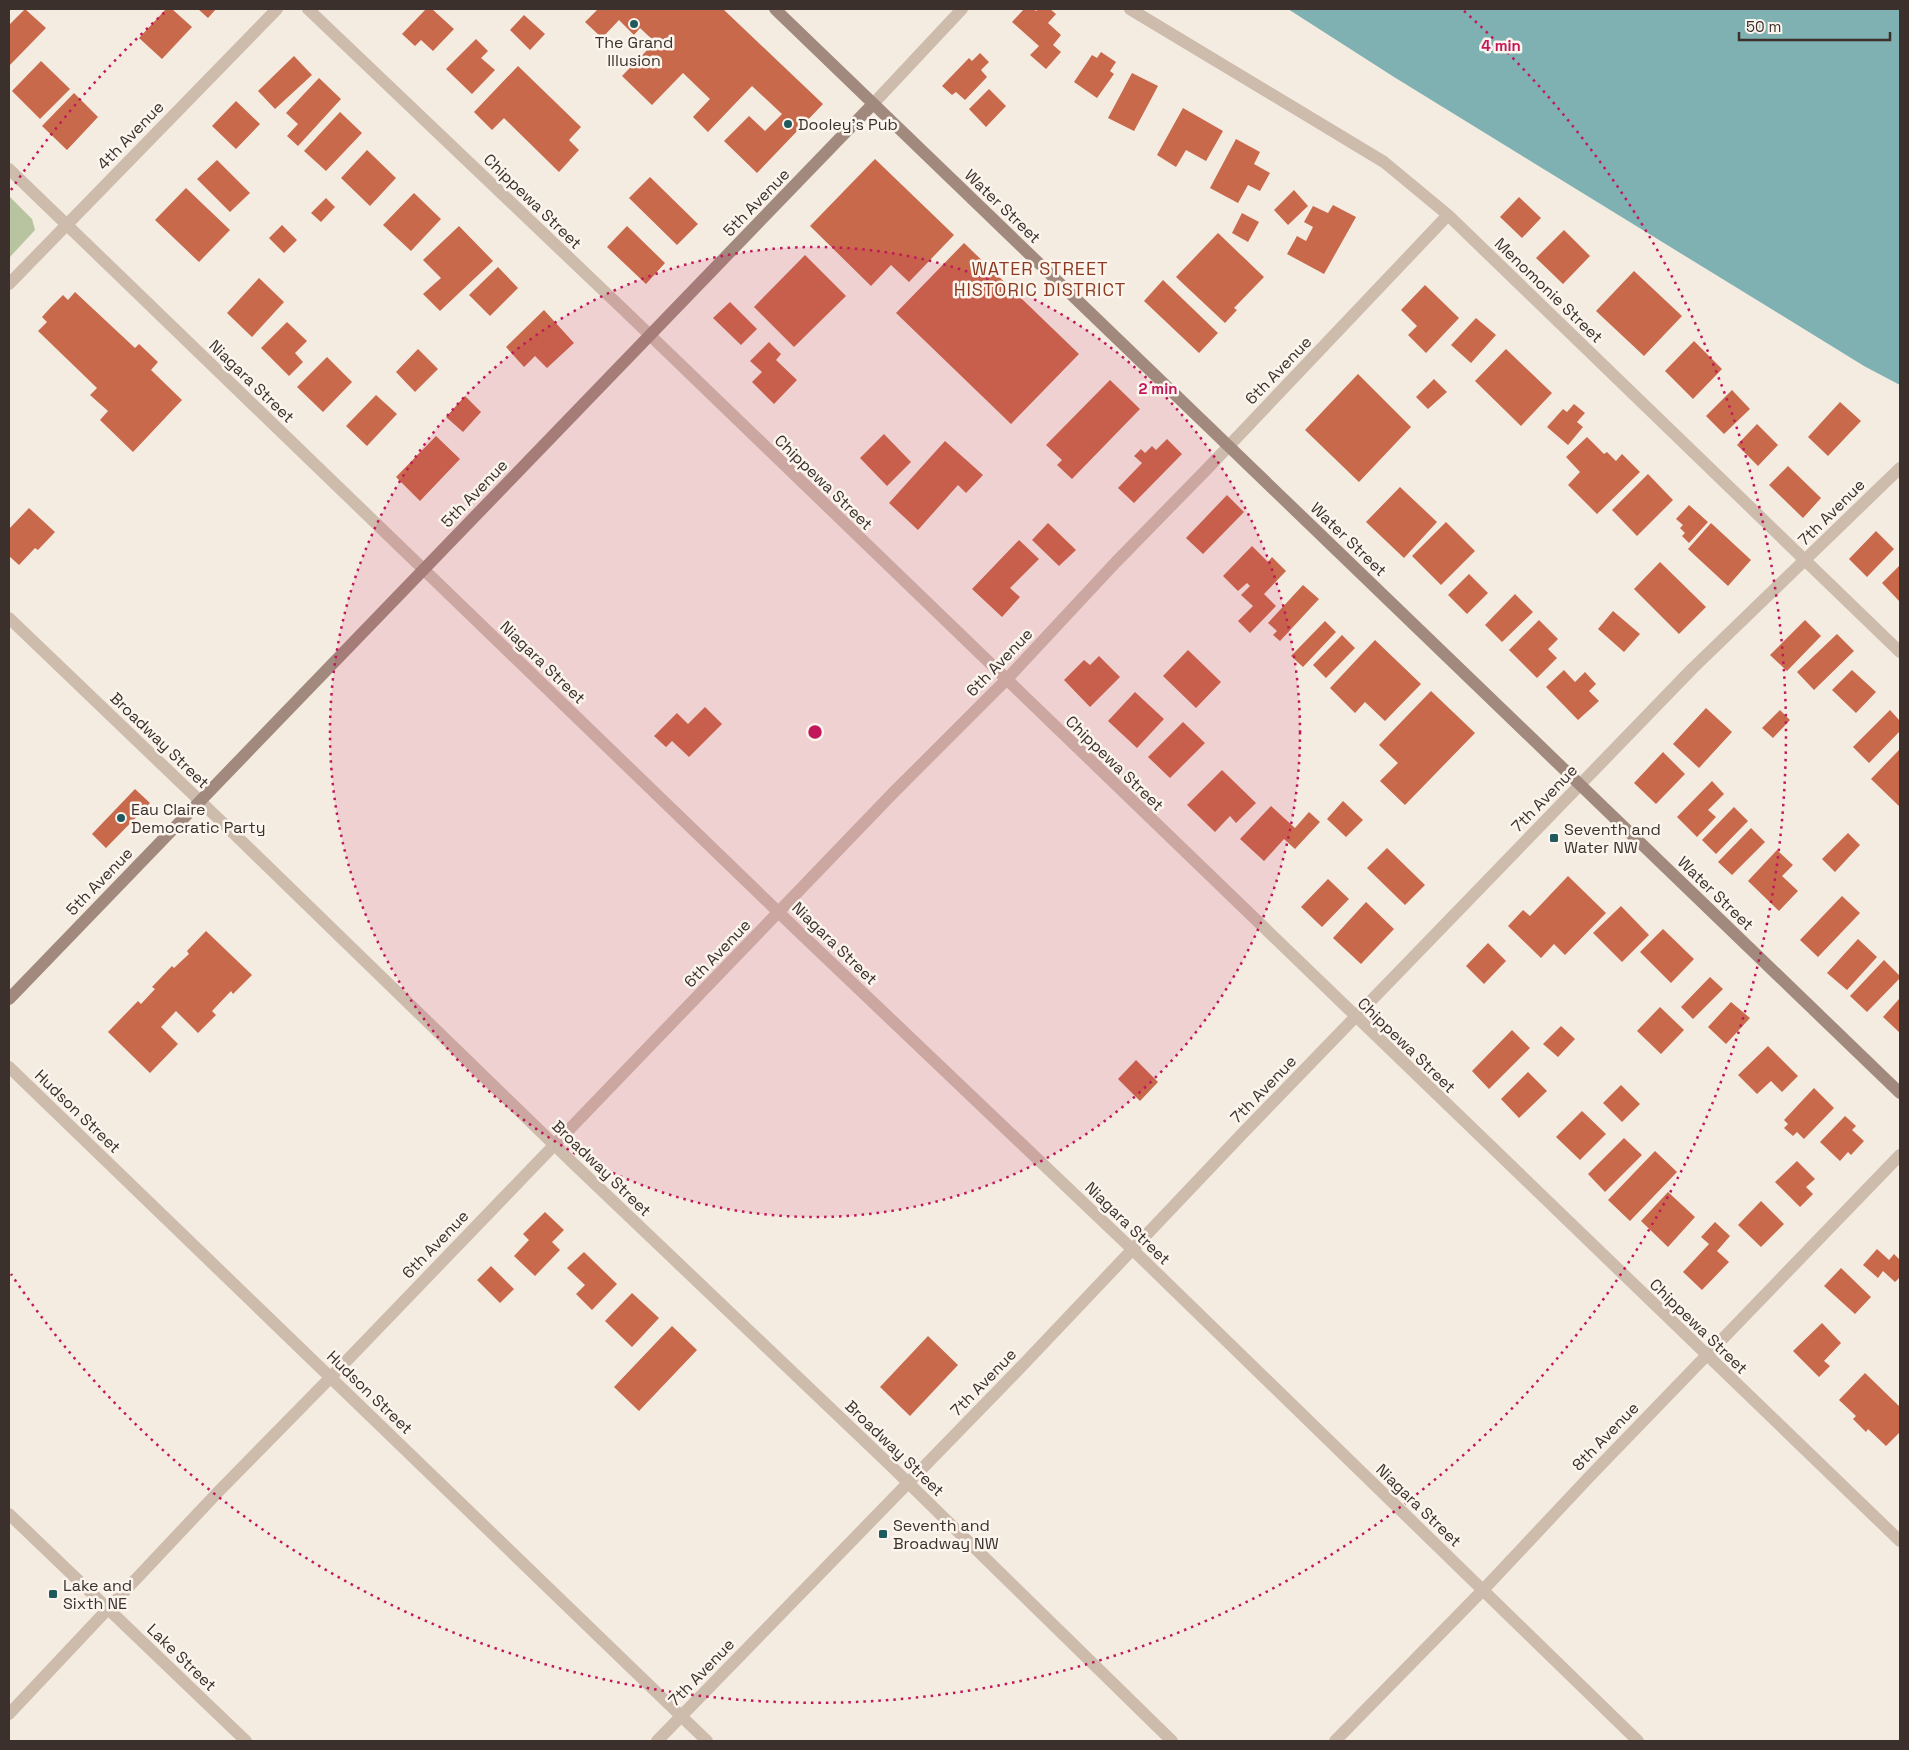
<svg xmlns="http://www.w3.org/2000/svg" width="1909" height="1750" font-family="'Space Grotesk',sans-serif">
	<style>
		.green { fill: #b8c4a0 }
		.water { fill: #7fb0b2 }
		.building { fill: #c8694b }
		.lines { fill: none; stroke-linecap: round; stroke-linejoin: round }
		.minor { stroke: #cdbbac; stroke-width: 12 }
		.tertiary { stroke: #cdbbac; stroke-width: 12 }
		.secondary { stroke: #a18a7d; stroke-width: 12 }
		.ring { fill: none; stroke: #c2185b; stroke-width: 2.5; stroke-dasharray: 2.5 5 }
		.poi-dot { fill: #1f5a5e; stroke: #fbf5ee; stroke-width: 2 }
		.labels { text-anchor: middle; stroke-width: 5; stroke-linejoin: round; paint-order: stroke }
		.poi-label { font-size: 16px; fill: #3b302b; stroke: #fbf5ee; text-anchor: start }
		.street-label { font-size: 16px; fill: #3b302b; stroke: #fbf5ee }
		.neighbourhood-label { font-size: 18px; letter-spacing: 1px; fill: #8c3b22; stroke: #fbf5ee }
		.centre { fill: #c2185b; stroke: #fbf5ee; stroke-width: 2.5 }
		.ring-label { font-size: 15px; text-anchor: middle; font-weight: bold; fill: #c2185b; stroke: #fbf5ee; stroke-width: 5; stroke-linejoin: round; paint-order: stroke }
	</style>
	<rect width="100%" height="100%" fill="#f4ebe1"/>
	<path class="green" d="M9,196l23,23 3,11 -26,28z"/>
	<path class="water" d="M1288,9h612v376l-36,-19 -470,-289z"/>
	<path class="building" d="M25,9l21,19 -37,38v-43l1,1z
		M166,9h6l20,18 -30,32 -23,-21z
		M198,9h18l-8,9z
		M426,9h6l22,20 -21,22 -12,-11 -6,6 -13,-12z
		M598,9h125l100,95 -66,69 -33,-32 25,-25 16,15 17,-17 -30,-28 -44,46 -15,-15 17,-18 -27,-26 -31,32 -30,-29 33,-34 -15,-14 -6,7 -15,-15 -17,18 -17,-16z
		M1024,9h9l3,2 2,-2h12l6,5 -8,9 13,12 -8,10 8,7 -15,17 -16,-14 9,-9 -27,-24z
		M524,15l21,19 -15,16 -20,-20z
		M476,39l12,12 -7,7 14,12 -23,24 -26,-25z
		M1101,52l15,10 -6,9 4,3 -17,24 -23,-16 18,-27 5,3z
		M980,53l9,9 -8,8 6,7 -22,23 -9,-8 -4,3 -10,-9 27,-28 3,3z
		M294,56l18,19 -37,34 -17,-18z
		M41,61l29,28 -30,30 -28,-28z
		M518,66l63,61 -12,13 10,10 -20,22 -55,-54 -12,12 -18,-18z
		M1132,73l26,13 -24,45 -26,-13z
		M319,78l22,21 -43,47 -11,-10 11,-12 -12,-11z
		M989,89l17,17 -20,21 -17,-18z
		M74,93l24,24 -31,33 -25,-24z
		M236,101l24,23 -24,25 -24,-23z
		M1183,108l40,23 -17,30 -20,-11 -10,17 -19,-12z
		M340,112l22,21 -36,38 -22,-20z
		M1236,139l24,13 -6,12 16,9 -10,18 -12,-6 -10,18 -28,-15z
		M367,150l29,28 -26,28 -29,-28z
		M875,159l79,76 -45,47 -18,-17 -20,21 -61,-60z
		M217,160l33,33 -20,19 -33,-33z
		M650,177l48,47 -21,21 -48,-47z
		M186,188l44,42 -31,32 -44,-42z
		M1294,190l14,16 -20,19 -14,-15z
		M414,193l27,26 -30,32 -28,-26z
		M1519,197l22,21 -19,20 -22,-21z
		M326,198l9,9 -14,15 -10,-9z
		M1333,205l23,12 -32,57 -37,-20 10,-18 9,5 7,-14 -9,-5 9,-16 15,7z
		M1242,213l17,9 -11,20 -16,-9z
		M282,225l15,15 -13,13 -15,-15z
		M459,226l34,35 -53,50 -17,-17 18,-16 -18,-18z
		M627,226l38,37 -19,21 -39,-37z
		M1564,230l26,26 -27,28 -27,-26z
		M1218,233l46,44 -30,31 3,2 -12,13 -49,-46z
		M964,243l115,111 -68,70 -115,-111z
		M805,255l41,41 -52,51 -40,-40z
		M498,267l20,21 -28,28 -21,-21z
		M1634,271l48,45 -38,40 -48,-45z
		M259,278l25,24 -32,35 -25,-24z
		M1163,280l55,53 -19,20 -55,-52z
		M1425,285l34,33 -33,35 -18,-18 9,-9 -16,-16z
		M75,292l60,56 4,-4 19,18 -7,8 31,30 -49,52 -33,-32 8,-9 -18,-16 7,-7 -59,-57 9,-9 -5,-5 9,-10 12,-12 5,5z
		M730,302l27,27 -16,16 -28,-27z
		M544,310l30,33 -27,25 -12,-12 -11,11 -18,-20z
		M1476,318l20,17 -25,28 -20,-18z
		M287,322l20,19 -12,12 8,9 -14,14 -28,-28z
		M1694,341l28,28 -29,30 -28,-28z
		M769,342l12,12 -5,6 21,20 -23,24 -22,-22 10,-10 -12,-11z
		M418,349l20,20 -23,23 -19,-20z
		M1506,349l46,44 -31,33 -46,-45z
		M327,357l25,25 -29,30 -26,-25z
		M1358,374l53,53 -52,55 -54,-52z
		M1434,379l13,13 -19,17 -12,-12z
		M1110,380l30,29 -68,70 -15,-14 5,-5 -16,-15z
		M1732,390l18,19 -26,25 -18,-18z
		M376,395l21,19 -30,32 -21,-20z
		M465,396l16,16 -18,20 -17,-15z
		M1840,402l21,19 -33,35 -20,-19z
		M1574,404l11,9 -8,9 6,5 -15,18 -21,-18 16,-18 4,3z
		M1757,424l21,21 -20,21 -21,-21z
		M884,434l27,28 -24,24 -27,-28z
		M436,436l24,23 -40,42 -24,-24z
		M1587,437l17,17 3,-2 9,9 6,-7 18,18 -43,42 -29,-29 12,-13 -14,-15z
		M1167,439l15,15 -48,49 -16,-15 24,-25 -8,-7 7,-7 4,4 7,-7 4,4z
		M945,441l38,34 -17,18 -8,-8 -40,45 -29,-27z
		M1788,466l33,32 -18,20 -34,-33z
		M1648,474l25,26 -36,36 -25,-26z
		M1400,487l37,35 -33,36 -38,-36z
		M1227,495l17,17 -41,42 -17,-16z
		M1689,505l19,17 -19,21 -7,-7 3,-3 -5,-5 3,-3 -7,-6z
		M29,508l26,24 -17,18 -3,-2 -16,17 -10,-9v-27z
		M1446,522l29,29 -34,34 -29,-29z
		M1048,523l28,27 -17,16 -27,-26z
		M1711,523l40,37 -23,26 -40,-37z
		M1876,531l18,18 -27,28 -18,-18z
		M1019,540l20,19 -29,29 10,9 -18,20 -30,-28z
		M1252,546l16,16 4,-5 14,14 -22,23 12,12 -26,27 -12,-12 15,-15 -12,-11 9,-9 -3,-3 -9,8 -15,-15z
		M1660,562l46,45 -27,27 -45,-45z
		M1900,565v37l-18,-19z
		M1469,574l19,19 -21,21 -19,-19z
		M1303,585l16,14 -39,42 -7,-6 4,-4 -9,-8z
		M1515,594l18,18 -31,30 -17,-17z
		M1613,611l27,23 -16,18 -26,-23z
		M1539,620l19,19 -10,10 9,9 -20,20 -28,-28z
		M1805,620l16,16 -34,35 -17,-16z
		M1325,621l11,11 -33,35 -12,-11z
		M1837,634l17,17 -40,39 -17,-18z
		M1342,635l13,13 -29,30 -13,-13z
		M1375,640l46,44 -36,37 -20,-19 -10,11 -25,-25z
		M1188,650l33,32 -25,26 -33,-32z
		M1099,656l21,21 -30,30 -26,-27 20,-20 6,5z
		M1564,670l11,12 10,-10 11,12 -7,7 10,10 -21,19 -32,-33z
		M1852,670l24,22 -20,21 -24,-23z
		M1431,691l44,42 -70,72 -25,-24 18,-18 -19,-18z
		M1135,692l29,27 -27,29 -29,-27z
		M705,707l17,17 -33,33 -17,-16 -6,6 -12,-11 23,-23 11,11z
		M1706,708l26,24 -33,36 -26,-24z
		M1780,710l10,10 -17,18 -11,-10z
		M1890,710l10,11v10l-31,32 -16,-16z
		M1183,722l22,21 -35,35 -22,-21z
		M1900,749v56l-1,1 -28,-27z
		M1663,752l22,22 -29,30 -22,-21z
		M1222,770l34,33 -20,20 -6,-7 -15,16 -28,-27z
		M1712,781l12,13 -16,16 8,7 -19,20 -20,-20z
		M135,789l15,14 -44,45 -14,-14z
		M1343,801l20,19 -17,17 -19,-18z
		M1271,806l24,22 14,-16 11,10 -25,27 -11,-10 -20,22 -24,-22z
		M1734,807l14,14 -32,33 -14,-14z
		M1751,828l14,14 -33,33 -14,-13z
		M1848,833l12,12 -25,27 -13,-13z
		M1387,848l38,37 -20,20 -38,-37z
		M1777,850l16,15 -11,11 16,15 -19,20 -31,-30z
		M1568,876l38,37 -41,42 -11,-11 -13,14 -33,-32 15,-16 7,6z
		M1328,879l21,20 -27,28 -21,-20z
		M1842,896l18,17 -42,44 -18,-17z
		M1366,902l28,27 -33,35 -28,-26z
		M1621,906l28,29 -27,27 -29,-29z
		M1663,929l31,30 -23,24 -31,-31z
		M206,931l46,44 -19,19 -2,-3 -19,20 4,4 -18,18 -22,-22 -15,16 17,17 -28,29 -42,-41 30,-31 3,3 14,-15 -3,-2 20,-21 2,2 15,-14 -2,-3z
		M1858,939l19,18 -30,33 -20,-17z
		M1488,943l18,18 -22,23 -18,-18z
		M1884,960l16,16v2l-33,34 -17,-16z
		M1710,977l13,12 -30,30 -12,-12z
		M1900,998v35l-17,-16z
		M1731,1002l19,16 -24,26 -18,-17z
		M1660,1007l24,23 -23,24 -24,-23z
		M1561,1026l14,13 -17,18 -15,-13z
		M1512,1030l18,18 -41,41 -17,-18z
		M1768,1046l30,30 -16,16 -11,-11 -14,13 -19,-19z
		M1136,1060l22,22 -18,19 -22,-22z
		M1528,1072l19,19 -28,27 -18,-19z
		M1621,1085l19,19 -18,18 -19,-19z
		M1814,1088l20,20 -30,31 -7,-7 -4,4 -9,-8 4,-4 -4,-4z
		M1582,1111l24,23 -26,26 -24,-23z
		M1845,1116l11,10 -4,4 12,11 -13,14 -3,-3 -8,9 -20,-19z
		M1624,1138l18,17 -37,37 -17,-18z
		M1655,1151l22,21 -47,49 -22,-21z
		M1797,1161l18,18 -9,8 7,7 -13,13 -25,-25z
		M1668,1192l27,25 -27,30 -27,-26z
		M1761,1201l23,23 -23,23 -23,-22z
		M545,1212l19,18 -12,12 8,8 -25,26 -21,-20 15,-16 -6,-6z
		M1715,1222l15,14 -13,15 12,11 -27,28 -19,-18 26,-28 -8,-7z
		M1877,1249l12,11 5,-6 6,6v17l-5,5 -12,-11 -5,7 -15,-13z
		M584,1252l33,32 -25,26 -16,-16 9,-9 -18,-17z
		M491,1266l23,23 -14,14 -23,-23z
		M1841,1268l30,29 -16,17 -31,-28z
		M632,1293l27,25 -27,29 -27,-26z
		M1822,1323l19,20 -17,18 6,5 -11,11 -26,-26z
		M672,1326l25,24 -58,61 -25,-24z
		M928,1336l30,29 -48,51 -30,-29z
		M1865,1373l35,34v25l-14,14 -18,-17 -2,3 -13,-13 3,-3 -17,-16z"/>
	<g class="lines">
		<path class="minor" d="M308,9l318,303 1274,1229
			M1130,9l254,153 64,53 452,437
			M873,104l89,-95
			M9,169l789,762 334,318 506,492
			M9,284l268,-275
			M9,618l215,206 349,339 317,302 282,276
			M9,1067l698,674
			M9,1714l209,-222 113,-115 562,-584 113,-113 110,-118 90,-92 242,-255
			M657,1741l362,-372 223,-235 450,-465 208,-201
			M1335,1741l148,-151 109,-116 308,-319"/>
		<path class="tertiary" d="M9,1514l237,227"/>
		<path class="secondary" d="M775,9l1125,1084
			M9,999l864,-895"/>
	</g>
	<circle cx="815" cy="732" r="485" fill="#c2185b" fill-opacity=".12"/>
	<g class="ring">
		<circle cx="815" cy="732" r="485"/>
		<path d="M11 190A970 970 0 0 1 166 11M1464 11A970 970 0 1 1 11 1274"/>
	</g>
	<g class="poi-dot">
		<circle cx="634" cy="24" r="5"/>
		<circle cx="788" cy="124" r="5"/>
		<circle cx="121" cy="818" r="5"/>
		<rect x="1549" y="833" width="10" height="10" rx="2.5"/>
		<rect x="878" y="1529" width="10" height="10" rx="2.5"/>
		<rect x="48" y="1589" width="10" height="10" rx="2.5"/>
	</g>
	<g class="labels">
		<g class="poi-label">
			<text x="634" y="48" text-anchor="middle">The Grand<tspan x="634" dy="18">Illusion</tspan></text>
			<text x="798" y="130">Dooley's Pub</text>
			<text x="131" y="815">Eau Claire<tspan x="131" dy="18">Democratic Party</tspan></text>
			<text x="1564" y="835">Seventh and<tspan x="1564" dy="18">Water NW</tspan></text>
			<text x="893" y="1531">Seventh and<tspan x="893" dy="18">Broadway NW</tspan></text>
			<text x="63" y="1591">Lake and<tspan x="63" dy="18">Sixth NE</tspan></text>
		</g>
		<g class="street-label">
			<text transform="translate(130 135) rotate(-46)" y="6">4th Avenue</text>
			<text transform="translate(533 201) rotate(44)" y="6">Chippewa Street</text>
			<text transform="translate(756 202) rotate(-46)" y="6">5th Avenue</text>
			<text transform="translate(1003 206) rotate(44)" y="6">Water Street</text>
			<text transform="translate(1549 290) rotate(44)" y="6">Menomonie Street</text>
			<text transform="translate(1278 370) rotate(-46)" y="6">6th Avenue</text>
			<text transform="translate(252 381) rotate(44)" y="6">Niagara Street</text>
			<text transform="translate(824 482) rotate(44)" y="6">Chippewa Street</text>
			<text transform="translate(474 493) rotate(-46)" y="6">5th Avenue</text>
			<text transform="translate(1831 512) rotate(-45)" y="6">7th Avenue</text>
			<text transform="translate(1349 539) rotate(44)" y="6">Water Street</text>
			<text transform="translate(543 662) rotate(44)" y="6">Niagara Street</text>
			<text transform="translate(999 662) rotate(-46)" y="6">6th Avenue</text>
			<text transform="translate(160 740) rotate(44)" y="6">Broadway Street</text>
			<text transform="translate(1115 763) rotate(44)" y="6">Chippewa Street</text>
			<text transform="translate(1544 798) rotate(-46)" y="6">7th Avenue</text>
			<text transform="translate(99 881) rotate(-46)" y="6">5th Avenue</text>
			<text transform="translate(1716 893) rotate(44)" y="6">Water Street</text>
			<text transform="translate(835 943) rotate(44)" y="6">Niagara Street</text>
			<text transform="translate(717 953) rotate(-46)" y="6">6th Avenue</text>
			<text transform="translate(1407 1045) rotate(44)" y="6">Chippewa Street</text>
			<text transform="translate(1263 1089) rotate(-46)" y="6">7th Avenue</text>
			<text transform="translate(78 1111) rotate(44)" y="6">Hudson Street</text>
			<text transform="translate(602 1168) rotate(44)" y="6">Broadway Street</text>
			<text transform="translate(1128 1223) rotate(44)" y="6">Niagara Street</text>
			<text transform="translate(435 1244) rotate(-46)" y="6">6th Avenue</text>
			<text transform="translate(1699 1326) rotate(44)" y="6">Chippewa Street</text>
			<text transform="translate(983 1382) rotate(-46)" y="6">7th Avenue</text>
			<text transform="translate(370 1392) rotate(44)" y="6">Hudson Street</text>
			<text transform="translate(1605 1436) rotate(-46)" y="6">8th Avenue</text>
			<text transform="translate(895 1448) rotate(44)" y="6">Broadway Street</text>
			<text transform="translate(1419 1505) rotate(44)" y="6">Niagara Street</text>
			<text transform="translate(182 1657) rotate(44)" y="6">Lake Street</text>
			<text transform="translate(701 1672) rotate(-46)" y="6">7th Avenue</text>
		</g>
		<g class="neighbourhood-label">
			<text x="1040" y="275">WATER STREET<tspan x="1040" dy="21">HISTORIC DISTRICT</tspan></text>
		</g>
	</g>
	<circle cx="815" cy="732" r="8" class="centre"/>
	<g class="ring-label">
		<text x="1501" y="51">4 min</text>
		<text x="1158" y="394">2 min</text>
	</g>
	<rect width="1909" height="1750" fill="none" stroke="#3b302b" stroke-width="20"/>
	<path d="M1739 32v8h151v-8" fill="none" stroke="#3b302b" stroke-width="2.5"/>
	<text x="1746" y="32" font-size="15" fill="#3b302b" stroke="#fbf5ee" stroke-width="4" paint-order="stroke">50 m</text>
</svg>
